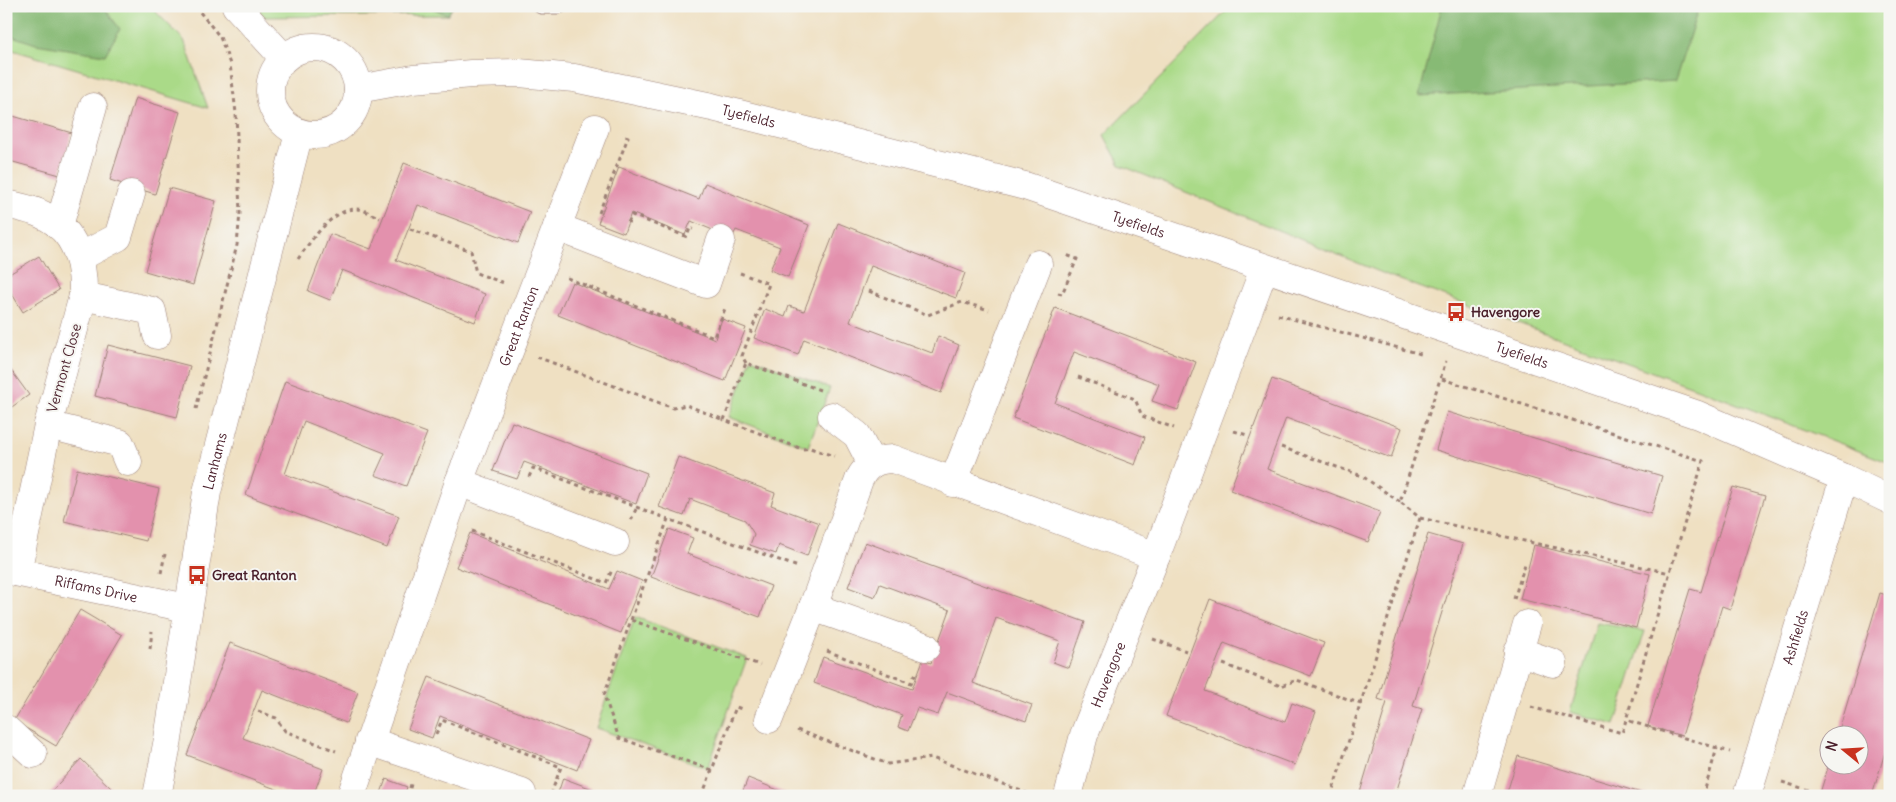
<svg xmlns="http://www.w3.org/2000/svg" width="1896" height="802" font-family="Delius,sans-serif">
	<style>
		.green { fill: #aada88; stroke: #7a7c5a }
		.forest { fill: #87ba74; stroke: #686c50 }
		.building { fill: #e391ad }
		.lines { fill: none; stroke-linecap: round; stroke-linejoin: round }
		.service-casing { stroke: #9c8076; stroke-width: 17 }
		.minor-casing { stroke: #9c8076; stroke-width: 29 }
		.tertiary-casing { stroke: #9c8076; stroke-width: 29 }
		.path { stroke: #9c8076; stroke-width: 3; stroke-dasharray: 4 4; stroke-linecap: butt }
		.service { stroke: #fff; stroke-width: 15 }
		.minor { stroke: #fff; stroke-width: 28 }
		.tertiary { stroke: #fff; stroke-width: 28 }
		.labels { text-anchor: middle; stroke-width: 4; stroke-linejoin: round; paint-order: stroke }
		.street-label { font-size: 14px; fill: #4a1f2b; stroke: #f6f6f2 }
		.poi-label { font-size: 14px; font-weight: bold; fill: #4a1f2b; stroke: #f6f6f2; text-anchor: start }
	</style>
	<rect width="100%" height="100%" fill="#f6f6f2"/>
	<filter id="ink" filterUnits="userSpaceOnUse"><feTurbulence type="fractalNoise" baseFrequency=".02" numOctaves="2"/><feDisplacementMap in="SourceGraphic" scale="10" xChannelSelector="R" yChannelSelector="G"/><feConvolveMatrix kernelMatrix="1 2 1 2 8 2 1 2 1" color-interpolation-filters="sRGB"/></filter>
	<filter id="wash" filterUnits="userSpaceOnUse"><feTurbulence type="fractalNoise" baseFrequency=".0096" numOctaves="4" result="noise"/><feDisplacementMap in="SourceGraphic" scale="20" xChannelSelector="R" yChannelSelector="G"/><feGaussianBlur stdDeviation="1.12" result="paint"/><feColorMatrix in="noise" values="0 0 0 0 0 0 0 0 0 0 0 0 0 0 0 0 0 1.4 0 .05"/><feComposite in="paint" operator="in"/></filter>
	<g filter="url(#wash)">
		<rect width="100%" height="100%" fill="#efe0c2"/>
		<path class="green" d="M6,6h144l34,34 24,68 -202,-60z
			M253,6h200l-5,9 -183,2z
			M1231,6h659v457l-194,-75 -304,-111 -272,-112 -16,-30z
			M751,358l79,30 -22,59 -79,-30z
			M635,617l112,41 -39,110 -112,-40z
			M1597,623l48,8 -30,94 -45,-13z"/>
		<path class="forest" d="M6,6h97l17,23 -15,26 -69,-11 -30,-10z
			M428,6h25l-5,9z
			M1442,6h257l-24,75 -256,15z"/>
		<g id="blocks">
			<path class="building" d="M135,98l45,14 -25,82 -45,-14z
				M6,114l66,19 -12,42 -54,-15z
				M404,163l126,49 -12,31 -100,-38 -22,55 89,34 -10,28 -133,-52 -12,30 -22,-9 22,-57 41,15z
				M619,167l80,32 6,-16 104,42 -21,52 -18,-7 10,-23 -44,-17 -4,8 -41,-17 -6,14 -54,-22 -7,20 -26,-10z
				M169,188l47,13 -23,84 -48,-14z
				M838,223l127,50 -9,25 -85,-32 -21,56 82,31 6,-17 21,9 -18,48 -137,-54 -6,16 -44,-17 11,-29 20,8 4,-11 15,5z
				M39,256l20,34 -36,22 -17,-28v-8z
				M572,282l143,57 7,-20 24,9 -21,53 -167,-66z
				M1055,308l141,54 -18,48 -26,-9 7,-17 -85,-32 -19,51 90,34 -10,28 -122,-47z
				M108,345l82,21 -13,51 -82,-21z
				M8,366l21,29 -23,16v-43z
				M1272,379l130,49 -11,30 -105,-40 -19,51 113,43 -12,30 -138,-52z
				M285,381l142,52 -21,53 -31,-11 10,-22 -81,-32 -19,53 114,42 -12,32 -141,-53z
				M1447,412l215,64 -11,38 -215,-64z
				M512,422l135,51 -11,31 -112,-42 -7,17 -24,-8z
				M678,457l97,36 -4,12 48,18 -12,33 -28,-11 -3,9 -26,-9 4,-11 -9,-14 -55,-21 -6,17 -25,-9z
				M77,469l82,20 -13,52 -82,-20z
				M1733,487l32,9 -35,113 -8,-3 -40,130 -34,-10 42,-137 11,3z
				M6,494l6,9 -6,4z
				M669,529l24,9 -6,16 84,32 -11,31 -109,-40z
				M470,533l139,56 8,-18 25,10 -21,52 -165,-66z
				M1428,534l35,10 -50,162 9,3 -27,87h-36l28,-94 -9,-3z
				M865,542l220,80 -16,46 -16,-6 7,-21 -64,-23 -23,65 59,22 -6,16 -79,-29 -9,23 -21,-7 -9,23 -10,-4 4,-12 -88,-32 9,-26 89,32 11,-29 8,3 19,-53 -70,-26 -5,13 -27,-10z
				M1534,545l116,29 -14,54 -116,-29z
				M1880,593l10,3v139l-18,61h-44l-8,-3 9,-29h29v-30h-20z
				M1210,599l114,44 -13,33 -87,-33 -19,48 80,31 7,-19 24,9 -21,53 -129,-49z
				M80,610l42,25 -66,111 -42,-25z
				M230,643l128,49 -12,31 -84,-33 -19,48 80,31 -10,27h-19l-107,-41z
				M429,677l160,63 -12,30 -137,-54 -8,22 -24,-9z
				M1518,756l130,39v1h-142z
				M81,759l31,30 -6,7h-59z
				M563,778l48,18h-54z
				M748,778l45,18h-52z
				M386,779l21,8 -3,9h-24z"/>
		</g>
	</g>
	<g filter="url(#ink)">
		<use href="#blocks" fill-opacity="0" stroke="#9c8076" stroke-width="1"/>
		<g class="lines">
			<g class="service-casing">
				<path id="service" d="M541,6h18"/>
			</g>
			<g class="minor-casing">
				<g id="minor">
					<path d="M6,204c12,3 26,5 37,11 33,15 41,49 40,81l-35,129 -31,147"/>
					<path d="M59,226l34,-119"/>
					<path d="M557,227l149,57 15,-44"/>
					<path d="M80,257l38,-20 13,-43"/>
					<path d="M83,296l69,15 5,24"/>
					<path d="M832,416l25,19 15,29"/>
					<path d="M48,425l72,18 8,19"/>
					<path d="M459,482l156,60"/>
					<path d="M953,483l85,-219"/>
					<path id="s1" d="M6,570l181,38"/>
					<path d="M813,607l113,40"/>
					<path d="M1518,651l35,12"/>
					<path d="M769,719l44,-112 46,-127c7,-15 17,-21 34,-21l263,97"/>
					<path d="M6,729l27,25"/>
					<path d="M369,741l153,52"/>
					<path id="s2" d="M157,796l11,-57 39,-247 92,-359"/>
					<path id="s3" d="M351,796l108,-314 136,-354"/>
					<path id="s4" d="M1068,796l16,-61 72,-179 108,-287"/>
					<path d="M1477,796l50,-172"/>
					<path id="s5" d="M1747,796l97,-318"/>
				</g>
			</g>
			<g class="tertiary-casing">
				<g id="tertiary">
					<path d="M236,6l47,51"/>
					<circle cx="314" cy="91" r="44"/>
					<path id="s6" d="M358,89l55,-10 58,-5 48,-1 55,5 138,29 313,79 673,229 146,63 46,22"/>
				</g>
			</g>
			<path class="path" d="M195,6l25,31 10,27 6,49 4,100 -3,32 -41,164
				M599,213l29,-76 -6,-2
				M628,223l4,-8 55,22 3,-9 3,1
				M410,229l61,22 5,22 28,10
				M298,259c12,-17 33,-49 57,-50 7,-1 18,6 25,9
				M740,273l29,11 -27,72 4,7
				M567,278l147,59 12,-31
				M869,291l59,24 34,-13 27,8
				M1058,293l4,1 15,-35 -11,-4
				M1278,315l143,39
				M537,357l136,51 13,-3 38,15
				M1078,377l57,22 7,17 32,12
				M1442,379l261,82 -77,259
				M820,390l-74,-27 -22,57 78,29 8,-1 24,8
				M1234,431l13,4
				M1281,447l81,29 38,26
				M529,477l4,-9 135,51
				M1420,518l250,55
				M631,520l6,-13
				M472,531l134,52 6,-13
				M161,573l4,-19
				M1514,599l11,-35
				M631,620l37,-101 130,48
				M1153,639l33,12
				M150,649l2,-18
				M827,651l84,32 5,-10
				M1223,664l58,22 16,-6 64,24
				M1531,707l91,26 4,-13 104,32
				M258,711l18,7 9,13 51,20
				M797,730l91,34 44,-6 103,38
				M436,734l6,-14 119,47 -9,24
				M712,770l-93,-32 -15,-43 27,-75 129,45
				M1782,782l46,14
				M408,796l3,-12
				M702,796l34,-89 6,2
				M1331,796l89,-278 -20,-16 46,-141
				M1703,796l14,-48"/>
			<use href="#service" class="service"/>
			<use href="#minor" class="minor"/>
			<use href="#tertiary" class="tertiary"/>
		</g>
	</g>
	<defs>
		<g id="bus-bare" transform="scale(1.5)"><path d="M-5-6H5V4H4V6H2V4H-2V6H-4V4H-5ZM-3.5-4V0h7V-4ZM-3.5 1.2v1.5H-2V1.2ZM2 1.2v1.5H3.5V1.2Z" fill="#c8321e" stroke="#f6f6f2" stroke-width="2.5" paint-order="stroke"/></g>
	</defs>
	<g fill-rule="evenodd">
		<use href="#bus-bare" x="1456" y="312"/>
		<use href="#bus-bare" x="197" y="575"/>
	</g>
	<g class="labels">
		<g class="street-label">
			<text dy="5" stroke="none"><textPath href="#s6" startOffset="396">Tyefields</textPath></text>
			<text dy="5" stroke="none"><textPath href="#s6" startOffset="801">Tyefields</textPath></text>
			<text dy="5" stroke="none"><textPath href="#s3" startOffset="499">Great Ranton</textPath></text>
			<text dy="5" stroke="none"><textPath href="#s6" startOffset="1206">Tyefields</textPath></text>
			<text transform="translate(64 368) rotate(-74)" y="5">Vermont Close</text>
			<text dy="5" stroke="none"><textPath href="#s2" startOffset="340">Lanhams</textPath></text>
			<text dy="5" stroke="none"><textPath href="#s1" startOffset="92">Riffams Drive</textPath></text>
			<text dy="5" stroke="none"><textPath href="#s5" startOffset="166">Ashfields</textPath></text>
			<text dy="5" stroke="none"><textPath href="#s4" startOffset="128">Havengore</textPath></text>
		</g>
		<g class="poi-label">
			<text x="1471" y="317">Havengore</text>
			<text x="212" y="580">Great Ranton</text>
		</g>
	</g>
	<rect width="1896" height="802" fill="none" stroke="#f6f6f2" stroke-width="25"/>
	<g transform="translate(1844 750) rotate(288)"><circle r="24" fill="#f6f6f2" stroke="#b1a0a2"/>
	<path d="M0-4L9 19L0 12L-9 19Z" fill="#c8321e"/>
	<text y="-8" font-size="14" font-weight="bold" text-anchor="middle" fill="#4a1f2b">N</text>
	</g>
</svg>
